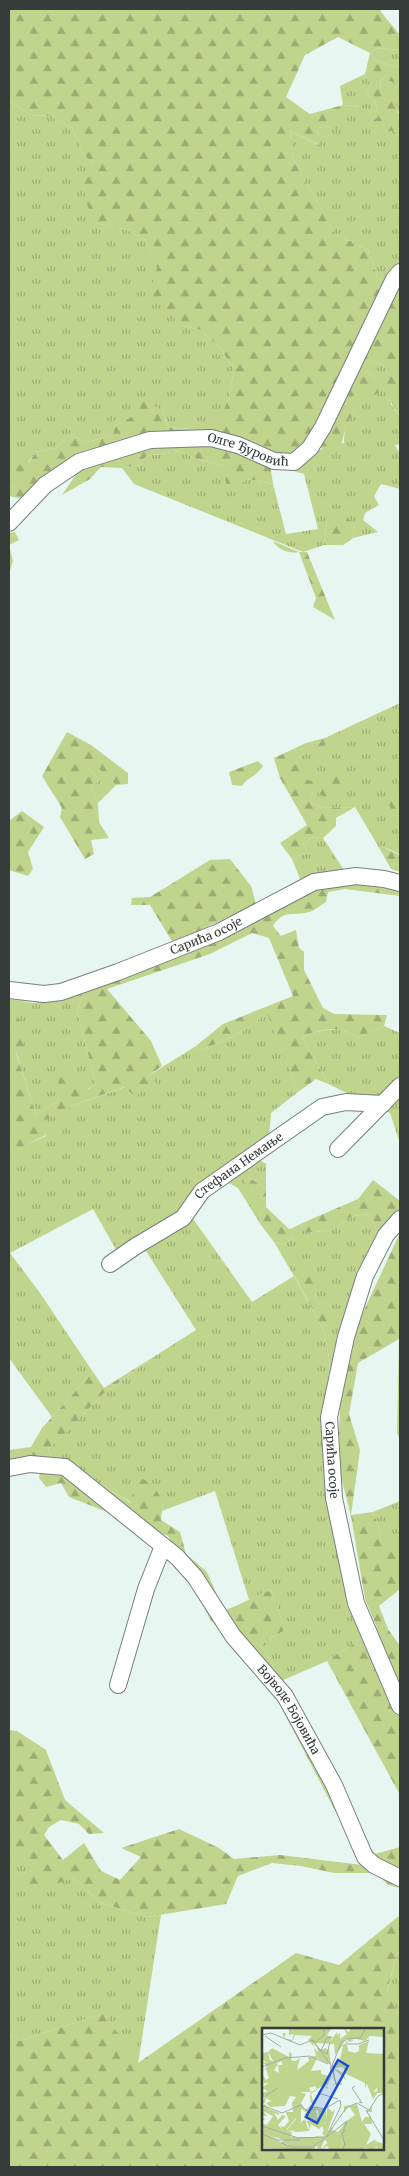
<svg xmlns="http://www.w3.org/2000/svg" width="409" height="2176" font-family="Merriweather,serif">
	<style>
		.grass { fill: url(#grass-tufts) }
		.forest { fill: url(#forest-firs); fill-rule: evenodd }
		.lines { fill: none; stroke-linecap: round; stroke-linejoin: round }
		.minor-casing { stroke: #74817c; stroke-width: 18 }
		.minor { stroke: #fff; stroke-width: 16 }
		.labels { text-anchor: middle; stroke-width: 5; stroke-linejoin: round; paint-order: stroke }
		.street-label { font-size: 12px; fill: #363c3a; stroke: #e8f6f1 }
		.inset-road { fill: none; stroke: #a1aca8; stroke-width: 1 }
		.view { fill: #1d4ed8; fill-opacity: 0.15; stroke: #1d4ed8; stroke-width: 2.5 }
		.inset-edge { fill: none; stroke: #363c3a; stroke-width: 2.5 }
	</style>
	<defs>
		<pattern id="grass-tufts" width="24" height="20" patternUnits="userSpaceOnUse" patternTransform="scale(1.25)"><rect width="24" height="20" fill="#bfd48d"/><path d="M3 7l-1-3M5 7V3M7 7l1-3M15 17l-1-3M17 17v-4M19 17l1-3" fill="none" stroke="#9cad74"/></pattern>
		<pattern id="forest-firs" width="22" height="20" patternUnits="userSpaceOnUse" patternTransform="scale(1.25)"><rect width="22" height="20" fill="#bfd48d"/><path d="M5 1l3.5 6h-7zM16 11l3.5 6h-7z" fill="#9cad74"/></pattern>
	</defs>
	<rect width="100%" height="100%" fill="#e8f6f1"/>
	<path class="grass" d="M378,48l22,2v18l-23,-7 -7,-8z
		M365,74l6,10 -5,9 10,11 2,13 -11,8 27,5 6,7v143l-22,-1 -10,-29 -33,-16 -42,-75 -3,-28 29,14 -1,-17 12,-2 30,-19 -17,-2 -3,-19z
		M381,79l19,5v30l-20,-25z
		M9,100l21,15 21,1 21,12 11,26 10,10 3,59 32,7 17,10 38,86 18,4 20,19 13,21 -5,27 -13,34 -48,-4 -6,-17 -29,6 -19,10v9l-27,7 -17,-7 -14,13 -20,4 -25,32 -2,-1z
		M368,359l15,6 6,9 2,30 9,13v27l-5,1 5,9v35l-19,-5 -7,12 5,9 -14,8 -2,7 15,12 -25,6 2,-14 -28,-3 -3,24 -21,7 -169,-68 -12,-16 17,-3 7,-9 35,-5 13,7 29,8 24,13 26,5 13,50 32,-5 -14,-55 -34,-10 74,-21c0,-13 2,-22 11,-31l-2,-9 23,-24 -12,-10z
		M400,703v89l-13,8 13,24v48l-9,-3 8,-15 -22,-10 -22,-37 -30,1 -15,-4 3,-13 -3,-10 -7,-5 -5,-19 27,-12v-7z
		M93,762l23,23 -18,18 -7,-17 9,-6 -11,-12z
		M313,837l10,1 21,32 -44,9 -8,-20 15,-6 -4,-10z
		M84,993l-7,18 19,74 -39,17 -21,13 -20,-63 -7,-53 25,4z
		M267,1012l31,80 -27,21 -2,26 -20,14 17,11v25l-18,-12 2,12 16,12v6l-6,4 1,14 -23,-37 -15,-8 -19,15 -13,21 61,86 42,-26 -20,-34 11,2 8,-8v-8l7,-4 5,9 26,-3 22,-14 17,-2 9,21 -43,127 -8,-38 -13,-30 -21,-18 30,55 6,32 -6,49 22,183 31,33 -50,33 -46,20 -20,-37 24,-14 -14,-40 -22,10 -34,-109 -53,20 1,-10 -31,2 -40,-24 -30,-6 -14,-23 55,-56 55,-40 38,-24 -50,-79 -23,11 -30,-53 -83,44 30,40 53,79 -41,45 -43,-59v-214l5,6 32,-14 -4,-15 32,-16 51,-18 31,-3 -8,-8 48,-30 3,4c26,-8 48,-19 68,-38z
		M384,1026l16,7v110l-10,-30 -62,-29 -26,-47c20,-8 37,-12 56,1z
		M400,1501v34h-18l-9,-23z
		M9,1854l26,17 -21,3 58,3 29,26 46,14 14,-2 -23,149 -34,-51 -84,28 -11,-8z
		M400,1951v67l-13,-26 10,-38z"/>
	<path class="forest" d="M9,9h372v3l19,23v15l-22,-2 -8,5 7,8 23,7v16l-19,-5 -1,9 15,10 3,15 2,1v23l-6,-7 -13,4 -14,-9 11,-8 -2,-13 -10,-11 5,-9 -6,-10 5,-21 -32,-16 -33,18 -19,42 24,17 33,-9 18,2 -17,11 4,14 -18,-6 -12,2 2,17 -30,-14 3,28 42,75 33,16 10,29 22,1v137c-9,-14 -16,-27 -11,-43l-6,-9 -15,-6 -4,10 12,10 3,14 -25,10 1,9c-12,12 -10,27 -17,41l-18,-5 -8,5 -42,11 3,20 -26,-5 -19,14 -5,-27 -29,-8 -13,-7 -35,5 -7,9 -17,3 -21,-1 -11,12 -28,16 17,-25 -32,5 4,16 -12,11 -30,-6v-13h2l7,-24 11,3 7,-10 20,-4 14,-13 17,7 27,-7v-9l19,-10 10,-16 19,10 6,17 47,4 14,-34 5,-27 -13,-21 -20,-19 -18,-4 -34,-32 8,-26 -12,-28 -17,-10 -32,-7 -8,-16 -6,-25 11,-18 -10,-10 -11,-26 -21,-12 -21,-1 -21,-15z
		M341,514l14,10 -2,14 -10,7h-19l3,-24z
		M15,532l4,8 -10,5 4,16 -4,13v-41z
		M273,541l26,11h8l28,68 -22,-13 3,-9 -17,-46c-10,2 -21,-2 -26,-11z
		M67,732l24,13 37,28v11l-12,1 -23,-22 -4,5 11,12 -9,6 7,17 1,19 10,16 -18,2 3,14 -9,5 -25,-42 2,-9 -20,-32z
		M325,738v7l-27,12 9,11 -4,8 7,5 11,-10 22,4 4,18 -16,6 -18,-8 -3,13 15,4 30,-1 -19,11v8l-13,12 -10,-1 -10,6 4,10 -15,6 -12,-16 27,-18 -27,-47 -6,-20 32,-15z
		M258,761l5,5c-6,10 -16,11 -21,20l-10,-1 -3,-13z
		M400,792v32l-14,-24z
		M22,811l22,16 -16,25 5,17 -5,7 -19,-6v-49z
		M377,844l22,11 -8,14z
		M230,859l21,27 5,18 -83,39 -23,-38h-19l1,-7 18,-1 60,-37z
		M343,881l57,10v5l-55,-7 -17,3 -2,10c-5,3 -12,9 -17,10 -16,5 -25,-4 -36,14l8,10 15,-6 3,18 5,4v18l19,38 11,6 53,1 -3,11 -26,12c-19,-13 -35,-10 -56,-1l26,47 -12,-5 -18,13 -31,-79c-20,18 -42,29 -68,37l-3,-4 27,-22 70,-28 -24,-58 -17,-5 -42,21 -103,35 44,52 11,25 -14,10 8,8 -21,12 -11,-9 -50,18 -31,16 3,14 -32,16 -5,-7v-145l13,26 3,25 -9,3 20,62 21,-13 2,-25 20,-2 9,14 8,-4 -19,-74 7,-18 123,-49 108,-56z
		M248,1177l18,12v12l-16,-12 -6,-8z
		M373,1180l27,21v11l-21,23 -9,-21 -17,2 -22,14 -26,3 -5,-9 58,-25z
		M266,1207l23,22 4,-1v8l-8,8 -11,-2 -13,-17 -1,-14z
		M400,1233v207l-3,-7 2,-94 -41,24 -9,51 11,36 -9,65 22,-3 9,23h18v54l-21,17 9,23 12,17v149l-73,-134 50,-33 -12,-29 -14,-83 -10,-39 -2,-45 1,-32 19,-79z
		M300,1273l19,4 4,8 -8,9c9,20 22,44 21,68 0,16 -8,34 -12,50l6,-49 -6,-32 -30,-56z
		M158,1354l-55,40 -55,56 14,23 30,6 39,24 5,-26 15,5 12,19 -2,19 19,12 6,22 21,18 17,39 47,-21 14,40 -24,14 20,37 33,87 61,86 25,-7v41l-12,-3 -12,-12h-42l-33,-7 -29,-3 -34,13 -12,28 -79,13 -46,-14 -29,-26 -38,18 -21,-21 21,-3 -25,-17v-124l8,1 29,19 19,50 39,33 -15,1 -10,-10 -18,-4 -12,7 -5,8 19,25 21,-17 17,28 19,9 21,-23 -20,-9 58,-19 40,19 15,11 46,-4 91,11 -38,-59 -56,-108 -67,-80 -42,-83 -99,-39 -8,-14 -15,4 -7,-9 1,-7 -19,1 -12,5v-27l22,-3 11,-19 51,-56 11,16z
		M400,1915v36l-3,3 -10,37 13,27v149h-391v-134l11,8 84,-28 34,50 158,-110 43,12zM263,2030h120v120h-120z"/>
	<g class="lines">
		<g class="minor-casing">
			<g id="minor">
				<path id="s1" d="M9,523l36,-38 34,-23 71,-22 61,-2 27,7 36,16 20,1 16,-14 13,-21 71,-148 6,-7"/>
				<path id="s2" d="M9,990l35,4 17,-2 57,-20 101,-40 95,-50 42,-6 28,3 16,4"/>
				<path d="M338,1149l62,-63"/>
				<path id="s3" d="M400,1219l-14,16 -21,41 -19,61 -17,80 5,81 22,105 44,103"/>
				<path id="s4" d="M110,1264l26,-18 47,-28 19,-27 120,-84 24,-5 37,2"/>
				<path id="s5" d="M9,1468l21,-4 35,3 112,90 18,20 38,59 52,60 49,89 31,72 9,8 26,13"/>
				<path d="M118,1685l28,-96 17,-43"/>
			</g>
		</g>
		<use href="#minor" class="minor"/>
	</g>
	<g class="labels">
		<g class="street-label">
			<text dy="4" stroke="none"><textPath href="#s1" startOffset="268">Олге Ђуровић</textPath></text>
			<text dy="4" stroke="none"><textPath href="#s2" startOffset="208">Сарића осоје</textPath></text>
			<text dy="4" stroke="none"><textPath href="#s4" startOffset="164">Стефана Немање</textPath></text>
			<text dy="4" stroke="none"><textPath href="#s3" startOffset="256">Сарића осоје</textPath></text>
			<text dy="4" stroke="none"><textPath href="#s5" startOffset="390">Војводе Бојовића</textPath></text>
		</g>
	</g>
	<g transform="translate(262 2028)">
		<rect width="122" height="122" fill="#e8f6f1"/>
		<path d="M10,20l17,9v-5l3,2 -1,6 6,2 -8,6 -5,-9 -2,6v-4l-7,3 -7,-12zM117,45h5v20h-7l1,-14 -8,5 2,6 -4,-5 3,-7zM56,81h8l1,12h3l-6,10 -2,-5 5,-4 -8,2zM35,90l3,5 5,-4 3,11 -22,1zM87,94l4,4 -6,13 -1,-8 -5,4 2,5 -2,10h-11l-3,-4 -6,4 6,-7 -2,-4 -5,11 -4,-4 -2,4 -52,-2v-14h3l23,11 4,-3 5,5h16l10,-6 -8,-5 10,1 8,-10 -1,3 6,2 7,-8 5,3z" fill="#bfd48d"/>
		<path d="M27,0h43l-5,7 5,2 -3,6 8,-11v3l3,-2v6l7,-5 -4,-6 6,4 2,-4h33v9l-14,-1 -5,5 -13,-3 1,3 -4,1 -3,-4 -4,7 5,-2 1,8 7,2 4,-2v-6l10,-4 -3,12 18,1v20l-7,2 3,9 -7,7 6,-1 -6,8 -6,-15 -2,4v-5l-19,-9 -3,-7 -9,1 9,5 3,7 -12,-11 1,11 4,5h-7l5,-1 -4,-6 -1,-9 -4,16h-3l3,2 -1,2 -4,-4 -12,9 3,10 -3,-1 -1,-7 1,-4 6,-3 -2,-3 -6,2 2,4h-11l6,2 -5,9 4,7 6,-5 13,6 -8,-1 3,14 8,-2v-16l5,6 3,-2 -7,20 5,-3 -7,10 -4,-3 6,-13 -9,8 -8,-5 -2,7 -15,1 2,-3h13l-1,-6 -4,-2h6l-6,-4 2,-5 -5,-3v13h-4l-1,-4 -10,12 6,2 -1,5h29l3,4 -11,6h-16l-4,-5 -3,3 -7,-3 3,-2 -23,-6v-11l5,2 6,-9 -10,-5 4,5h-5l3,3 -3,2v-14l3,-3 4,5 10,4v2l-5,-2 4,7 4,-5 4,1 -8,9 5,5 -3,-4 4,1 5,-6 -3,-9h7l-1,-9 4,-6 -6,-1 -5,10 -15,1 -4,-4 5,-2 -5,-3 -1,5h-3l4,-8 -4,2v-4l6,-2 -6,-3 6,-5h-4l-2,-9 4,6 3,-2 -3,-9 -3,1 4,-3 -4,-5 4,1 -5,-4 1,-6 5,-1 2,8 8,4 -4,6 5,3 -1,-8h4l2,-7 -2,-1 -2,4 -3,-6 3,4 2,-3h3l3,12 1,-6 2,2 9,-6 -3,12 12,-9 -1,-4 8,-1 -2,-8 4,4 -1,-6 -4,-3 1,4 -6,-7 4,-4 -17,-1 -2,5 -3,2 -6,-5 -2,-4h4l-2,5 8,2 2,-6 -5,1zM54,15l18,1 1,11 7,-9 1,1 -3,12 -9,8 -1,9 -9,-2v-4l-10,1 6,-13 14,7 -2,-15 -4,-2 -4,3zM95,76l5,18 3,-5h5l-4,-6 6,-4v5h-5l4,5 1,7h-8l7,10 -5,11 10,-6 -1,2 9,3v6h-8l2,-5 -4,5 -10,-2 -1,2h-22l2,-10 -5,-5 8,-4 2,7 1,-5 -2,-3h-4l1,-6 -3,1 14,-10 -6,-9 -5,7v-7z" fill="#bfd48d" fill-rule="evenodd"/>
		<path class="inset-road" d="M0,7l9,-2 29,12 12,-5 19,25M3,8l16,11M83,11l15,-1 6,-10M50,12l4,2 8,-7v-7M56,20l9,6 3,-12M59,23l6,-13 5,-1M69,37l-1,14 -12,14 20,6M0,39l23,-9 25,-2 18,8M80,56h-6l-4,-18 9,-23 4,-3 3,4h10l11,-4M93,58l-3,2 10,15 -3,-1M0,70l16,-10M0,77l20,8 19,-8 6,6 9,-4 8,2 16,-9M104,82l19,32M0,98l36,12 28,-1 20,-29 11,-5 12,7 9,-14 7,-3M68,101l11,-23 -1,-6M0,106l16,6h22M65,109l20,-16 -5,13 4,-4M22,113l-2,2 9,4h21l13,-8M79,122l4,-5 -3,-11"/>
		<path class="view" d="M76,32l10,6 -31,57 -11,-6z"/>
		<rect width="122" height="122" class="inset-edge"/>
	</g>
	<rect width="409" height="2176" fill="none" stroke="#363c3a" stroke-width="20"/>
</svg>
